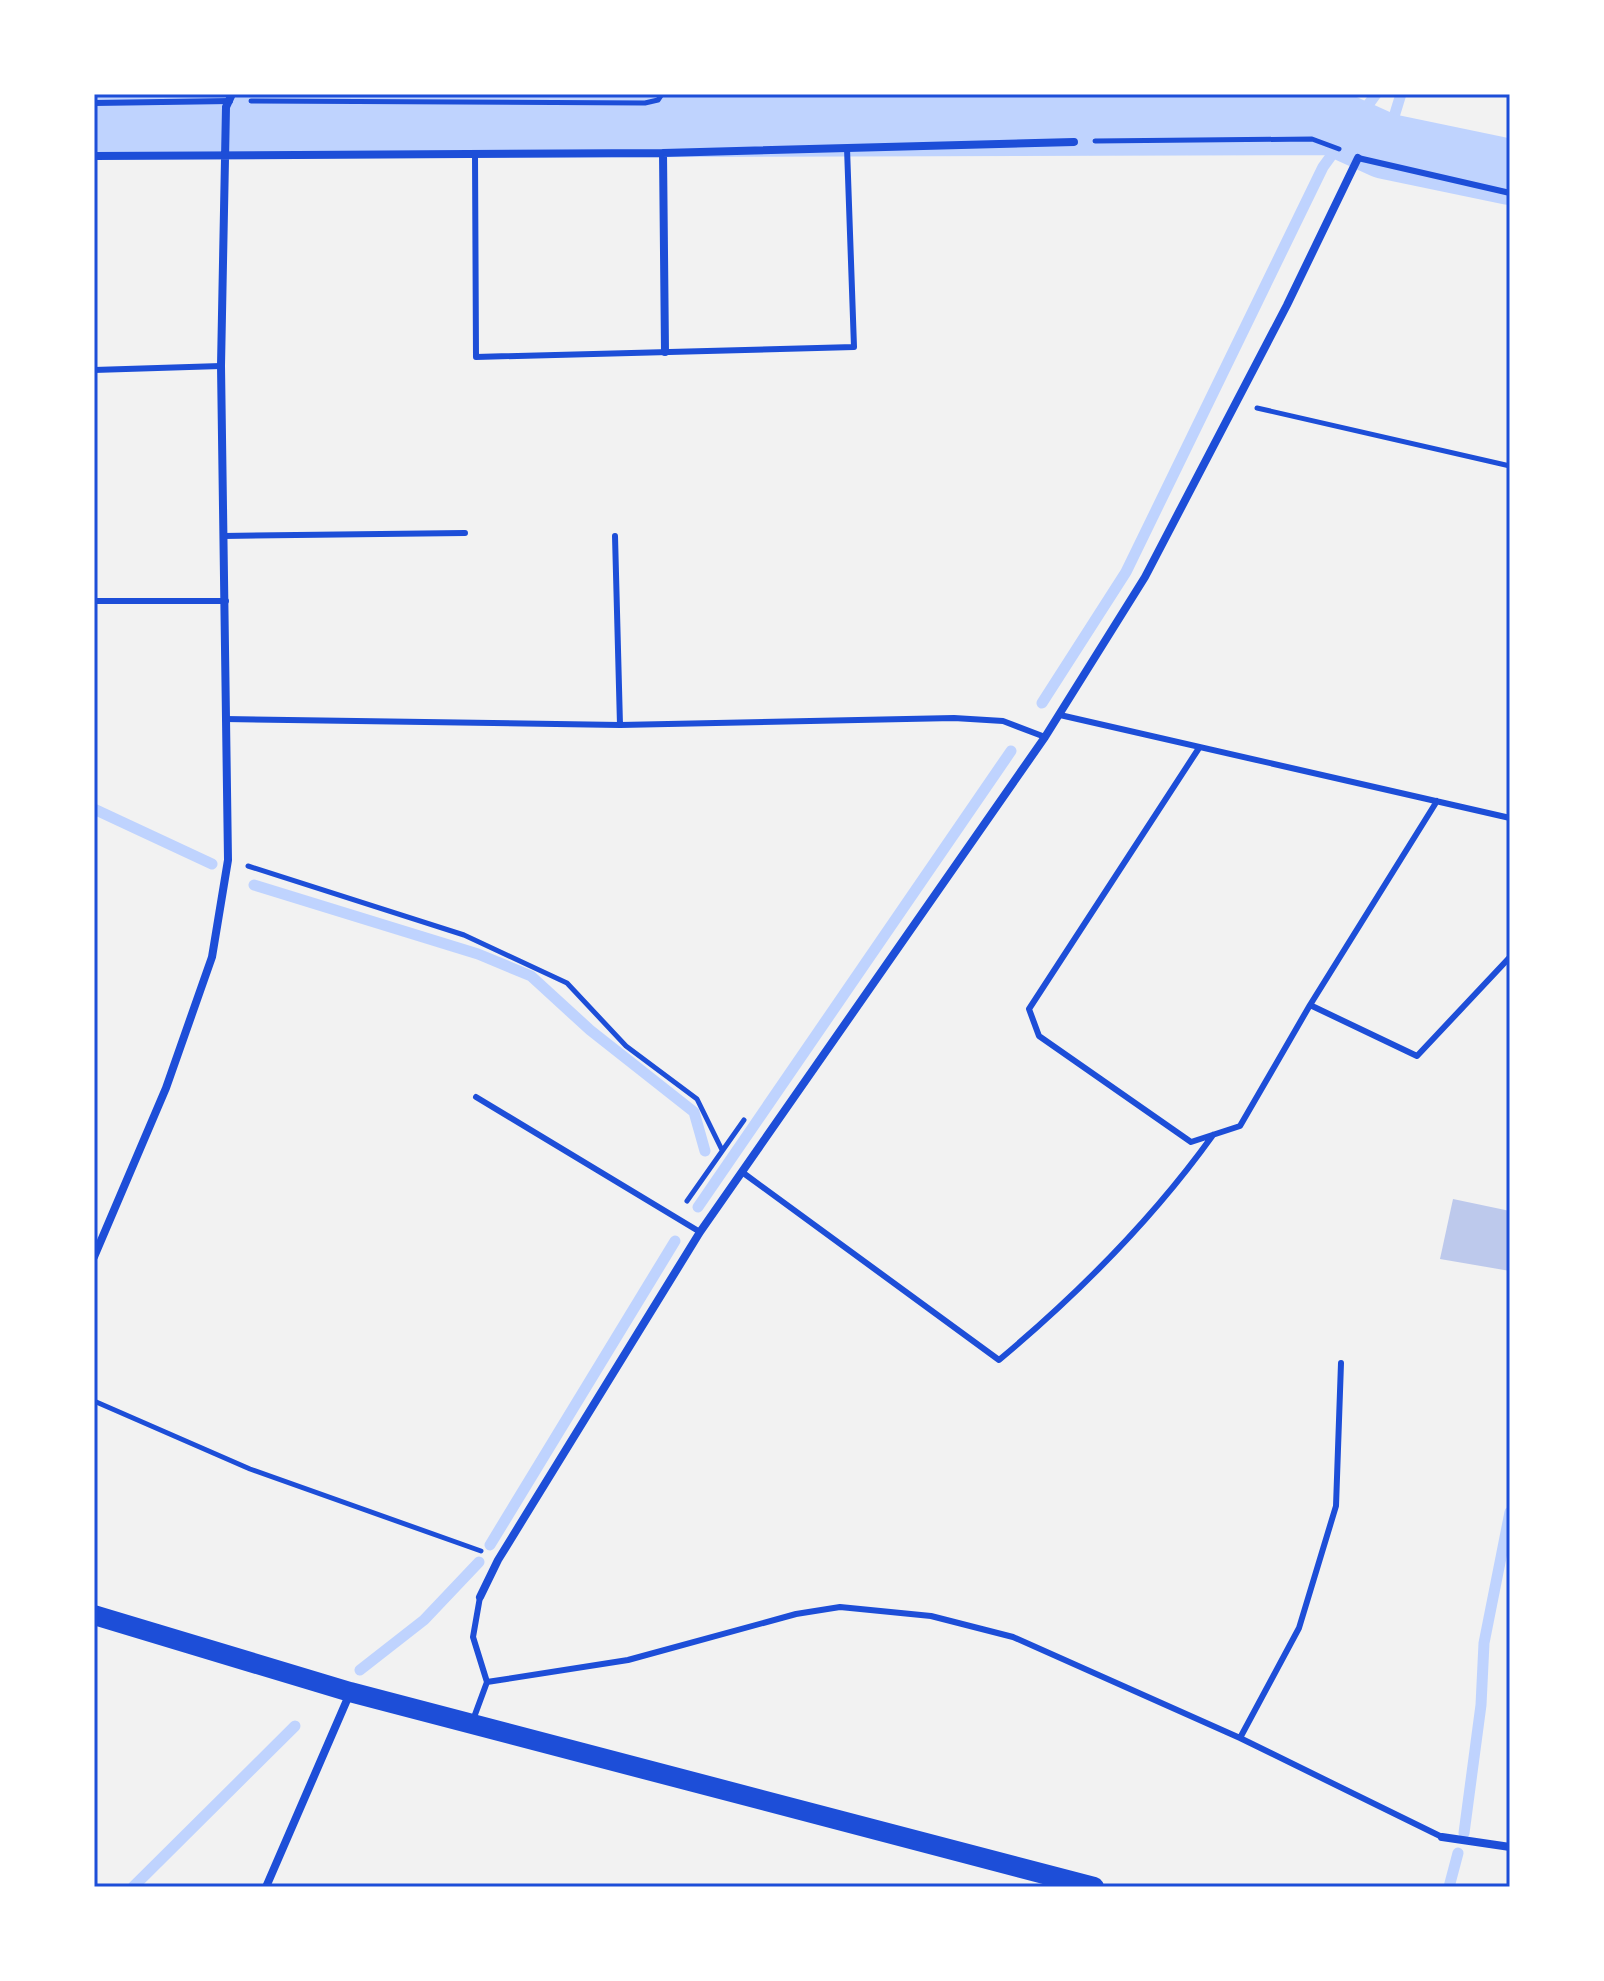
<svg xmlns="http://www.w3.org/2000/svg" width="1604" height="1981" font-family="'Public Sans',sans-serif">
	<style>
		.lines { fill: none; stroke-linecap: round; stroke-linejoin: round }
		.stream { stroke: #bfd3fe; stroke-width: 11 }
		.river { stroke: #bfd3fe; stroke-width: 66 }
		.building { fill: #bdc9ec }
		.path { stroke: #1d4ed8; stroke-width: 5 }
		.service { stroke: #1d4ed8; stroke-width: 6 }
		.minor { stroke: #1d4ed8; stroke-width: 8 }
		.primary { stroke: #1d4ed8; stroke-width: 20 }
		.neatline { fill: none; stroke: #1d4ed8; stroke-width: 3 }
	</style>
	<rect width="100%" height="100%" fill="#f2f2f2"/>
	<g class="lines">
		<path class="stream" d="M1385,146l16,-52
			M1042,703l84,-131 197,-405 53,-73
			M94,809l118,55
			M254,885l224,69 53,22 59,54 104,82 11,39
			M698,1207l313,-456
			M490,1545l185,-304
			M360,1670l64,-50 55,-58
			M1464,1833l17,-128 3,-62 26,-131
			M133,1887l162,-161
			M1449,1887l9,-34"/>
		<path class="river" d="M94,126l1238,-4 53,24 125,26"/>
	</g>
	<path class="building" d="M1453,1199l57,12v60l-70,-12z"/>
	<g class="lines">
		<path class="path" d="M251,101l394,2 13,-3 4,-6
			M1095,141l217,-2 27,10
			M1257,408l253,58
			M248,866l216,69 103,48 59,63 71,53 25,51
			M687,1201l57,-81
			M94,1401l156,68 231,82"/>
		<path class="service" d="M94,103l136,-2
			M475,154l1,203 378,-10 -7,-199
			M1358,158l152,35
			M94,370l127,-4
			M223,536l242,-3
			M615,536l5,189
			M94,601h132
			M1060,715l450,103
			M225,719l395,6 334,-7 49,3 42,16
			M1199,748l-170,261 10,27 152,106 49,-16 70,-121 127,-204
			M1310,1005l107,51 93,-99
			M476,1097l224,135
			M742,1172l257,188c80,-67 153,-140 214,-225
			M487,1682l141,-22 168,-46 44,-7 91,9 82,21 227,101 202,99
			M473,1720l14,-38 -14,-45 7,-40
			M1240,1738l59,-110 37,-122 5,-143"/>
		<path class="minor" d="M663,153l2,199
			M94,156l569,-3 411,-11
			M94,1257l72,-169 46,-131 16,-97 -7,-494 5,-259 6,-13
			M480,1597l18,-37 202,-328 345,-495 100,-160 142,-272 71,-147
			M1442,1837l68,10
			M266,1887l84,-194"/>
		<path class="primary" d="M94,1615l256,77 744,195"/>
	</g>
	<rect width="1604" height="1981" fill="none" stroke="#ffffff" stroke-width="192"/>
	<rect x="96" y="96" width="1412" height="1789" class="neatline"/>
</svg>
